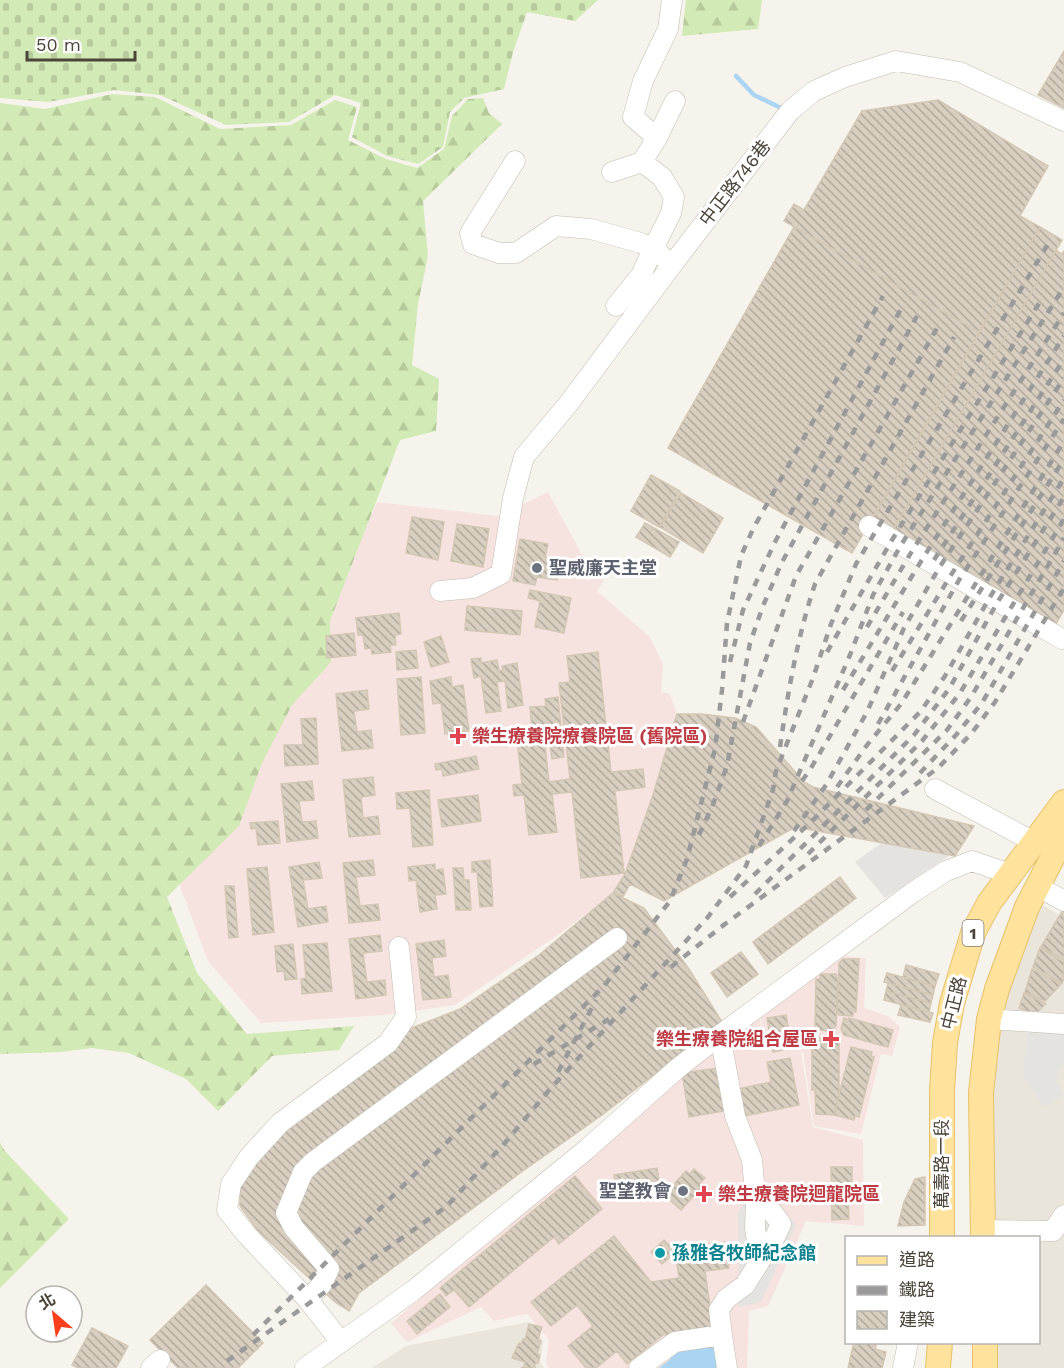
<svg xmlns="http://www.w3.org/2000/svg" width="1064" height="1368" font-family="'Work Sans','Noto Sans TC',sans-serif">
	<style>
		.residential { fill: #eae5da }
		.medical { fill: #f6e3e0 }
		.forest { fill: url(#forest-firs) }
		.cemetery { fill: url(#cemetery-stones) }
		.parking { fill: #e5e3e0 }
		.water { fill: #a9d4f2 }
		.lines { fill: none; stroke-linecap: round; stroke-linejoin: round }
		.stream { stroke: #a9d4f2; stroke-width: 4.5 }
		.building { fill: url(#building-back-hatch); stroke: #d3c7b4; stroke-width: 1.5 }
		.minor-casing { stroke: #c2bbae; stroke-width: 21 }
		.major-casing { stroke: #e6c16a; stroke-width: 26 }
		.minor { stroke: #fff; stroke-width: 20 }
		.major { stroke: #ffe39c; stroke-width: 24 }
		.rail { stroke: #9a9a9a; stroke-width: 4.5; stroke-dasharray: 8 8; stroke-linecap: butt }
		.worship-dot { fill: #6b7280; stroke: #fff; stroke-width: 2 }
		.health-dot { fill: #e0444e; stroke: #fff; stroke-width: 2 }
		.culture-dot { fill: #0f9aa8; stroke: #fff; stroke-width: 2 }
		.labels { text-anchor: middle; stroke-width: 6; stroke-linejoin: round; paint-order: stroke }
		.shield { fill: #fff; stroke: #817c74; stroke-width: 1.5 }
		.shield-label { font-size: 16px; font-weight: bold; fill: #4b4439 }
		.street-label { font-size: 18px; fill: #4b4439; stroke: #fff }
		.worship-label { font-size: 18px; font-weight: bold; fill: #5b616d; stroke: #fff; text-anchor: start }
		.health-label { font-size: 18px; font-weight: bold; fill: #be3a42; stroke: #fff; text-anchor: start }
		.culture-label { font-size: 18px; font-weight: bold; fill: #0d838f; stroke: #fff; text-anchor: start }
	</style>
	<defs>
		<pattern id="forest-firs" width="22" height="20" patternUnits="userSpaceOnUse" patternTransform="scale(1.5)"><rect width="22" height="20" fill="#d2eab5"/><path d="M5 1l3.5 6h-7zM16 11l3.5 6h-7z" fill="#b6ca9c"/></pattern>
		<pattern id="cemetery-stones" width="16" height="16" patternUnits="userSpaceOnUse" patternTransform="scale(1.5)"><rect width="16" height="16" fill="#d2eab5"/><path d="M2 7V4a2 2 0 0 1 4 0v3zM10 15v-3a2 2 0 0 1 4 0v3z" fill="#b6ca9c"/></pattern>
		<pattern id="building-back-hatch" width="6" height="6" patternUnits="userSpaceOnUse" patternTransform="scale(1.5)"><rect width="6" height="6" fill="#d8cfc1"/><path d="M-1 5l2 2M0 0l6 6M5-1l2 2" fill="none" stroke="#b1aa9e"/></pattern>
	</defs>
	<rect width="100%" height="100%" fill="#f6f3ec"/>
	<path class="residential" d="M1041,904l23,14v450h-81l1,-25 54,-1v-104l-50,-1 5,-207z
		M528,1322l15,19 -3,22 5,5h-173l34,-22z"/>
	<path class="medical" d="M548,492l38,70 18,18 -7,11 53,46 13,27 -2,28 9,2 7,20 -24,81 -28,79 -12,19 -48,37 -110,75 -69,10 -125,8 -53,-62 -32,-86 149,-252 52,-121 122,14z
		M843,956l23,2 -2,50 24,8 12,11 -8,29 -11,-2 -20,80 -47,-8 -11,-74 -22,5 20,-4 12,74 50,13 1,86 -58,-5 -38,85 -19,5 -2,57h-198l-3,-5 3,-23 -22,-26 -33,7 -13,-14 -74,35 -16,-19 186,-156 94,-85 88,-66 6,27 -5,-28z"/>
	<path class="forest" d="M686,0h76l-4,29 -76,7z
		M112,94l43,3 65,32 71,-4 44,-25 22,7 -9,33 38,19 31,9 27,-19 8,-33 16,-17 15,-1 6,15 13,11 -79,77 5,55 -10,48 -6,61 27,14 -3,52 -36,9 -70,181 1,41 -39,43 -30,58 -23,63 -72,71 30,76 50,61 107,-8 -15,24 -67,6 -54,55 -32,-32 -57,-26 -37,-5 -30,4 -62,2v-951l45,6z
		M0,1142l5,9 64,68 -69,69z"/>
	<path class="cemetery" d="M0,0h598l-23,21 -48,-9 -14,40 -9,37 -40,9 -14,14 -7,35 -25,17 -31,-8 -35,-19 9,-34 -26,-8 -46,27 -63,3 -66,-30 -46,-5 -66,12 -48,-4z"/>
	<path class="parking" d="M915,819l40,7 -6,30 -64,42 -30,-36z
		M1027,1027l37,2v35l-7,7 -1,11 8,13 -20,12 -21,-32z
		M768,1189l28,36 -35,77 -22,5 -1,-95 12,-17z"/>
	<path class="water" d="M712,1345l3,1 5,22h-61l12,-9 -2,-3 9,-6z"/>
	<g class="lines">
		<path class="stream" d="M736,76l18,19 29,14"/>
	</g>
	<path class="building" d="M1064,51v57l-26,-13z
		M938,100l110,66 -28,50 20,11 -61,105 -195,-111 10,-17 10,6 58,-99z
		M794,227l185,105 -127,221 -184,-105z
		M1040,227l22,13 -169,290 -21,-10z
		M1056,250l6,4 2,-3v359l-8,14 -163,-94z
		M651,475l29,16 -21,36 -28,-16z
		M681,493l42,25 -20,35 -43,-26z
		M412,517l32,5 -6,38 -32,-7z
		M645,523l34,19 -9,15 -34,-20z
		M457,524l32,5 -6,38 -32,-6z
		M520,539l28,5 -3,13 16,2 -4,21 -20,-3 -2,8 -22,-4z
		M530,590l41,8 -7,35 -29,-6 5,-26 -12,-3z
		M467,606l55,5 -2,24 -55,-5z
		M399,613l2,21 -6,1 1,10h-6l1,7 -19,2 -1,-6 -6,1 -2,-14h-5l-2,-17z
		M354,633l2,22 -29,3 -1,-22z
		M441,636l8,26 -18,5 -7,-25z
		M416,650l2,18 -21,2 -1,-18z
		M598,652l13,120 32,-3 2,18 -30,4 9,82 -43,5 -9,-86 -20,2 5,38 -28,3 -5,-40 -10,1 -1,-11 9,-1 -5,-44 27,-3 5,45 21,-3 -11,-96 11,-1 -3,-26z
		M481,658v5l16,-3 2,11 4,-1 -1,-4 15,-3 6,42 -15,3 -3,-27 -8,1 4,29 -15,2 -5,-37 -7,2 -3,-19z
		M421,677l4,56 -24,2 -4,-56z
		M451,677l1,10 11,-2 6,46 -24,3 -4,-31 -8,1 -3,-23z
		M367,690l2,19 -15,2 3,21 14,-2 2,18 -31,3 -6,-57z
		M558,697l3,30 -29,3 -2,-23 16,-1 -1,-7z
		M677,714h24l34,4 21,9 48,55 9,5 161,39 -19,30 -160,-29 -131,74 -34,-17 -7,13 -10,-4 12,-19 28,-79z
		M316,718l2,46 -33,2 -1,-21h19l-2,-26z
		M562,736l2,21 -12,2 -3,-21z
		M476,756l3,13 -36,7 -1,-7 -6,1 -1,-6z
		M373,777l2,18 -14,2 2,21 15,-2 2,18 -31,3 -6,-57z
		M312,781l2,19 -15,1 3,21 14,-1 2,17 -31,4 -6,-58z
		M429,790l4,55 -20,2 -3,-39 -13,1 -1,-16z
		M478,795l3,26 -39,6 -4,-27z
		M278,821l2,22 -22,2 -2,-17 -5,1 -1,-6z
		M373,860l2,15 -19,2 4,29 18,-2 2,16 -31,3 -6,-60z
		M490,860l3,46 -13,1 -3,-35h-5v-10z
		M319,862l3,16 -19,2 5,29 18,-3 2,16 -30,5 -9,-60z
		M435,864v6l8,-1 3,25 -11,1 2,14 -17,3 -4,-32 -7,1 -1,-14z
		M267,867l7,65 -21,3 -6,-66z
		M453,868h10l1,12h5l2,30h-15z
		M840,877l16,21 -88,66 -15,-22z
		M225,886h9l4,51 -9,1z
		M613,893l31,15 45,61 33,53 -120,93 -82,58 -161,120 -10,18 -14,-9 -77,-71 -18,-25v-24l24,-36 140,-115 56,-22 79,-54z
		M1064,908v52l-23,-13z
		M380,935l2,16 -19,2 4,29 18,-2 1,15 -30,4 -7,-60z
		M444,940l2,16 -14,2 2,19 14,-2 3,22 -28,3 -7,-56z
		M327,943l5,48 -30,3 -1,-15 5,-1 -3,-33z
		M293,944l4,35 -12,1 -1,-9 -7,1 -2,-26z
		M1040,948l24,14v17l-2,4 -29,-16z
		M741,952l17,22 -31,23 -16,-24z
		M843,959h16l-3,53h-3v4l-14,-1 -2,-2 2,-50z
		M906,965l33,9 -4,12 -32,-9z
		M1032,969l29,15 -16,17 -20,-9z
		M887,973l48,13 -2,9 -49,-13z
		M820,974h16v4h2l-2,48 -5,5 -12,-1v-3h-4l1,-48h4z
		M888,983l45,12 -2,8 -45,-12z
		M886,991l45,12 -2,9 -45,-12z
		M1024,993l22,11 -11,10 -16,-6z
		M901,1005l32,8 -3,9 -32,-7z
		M786,1015l6,33 -19,4 -6,-34z
		M844,1018l5,2v-2l44,12 -5,17 -44,-12 -3,-6z
		M815,1038h20l4,5v52l-5,20 -18,-1 -1,-24h-3v-49h3z
		M851,1047l21,5 -1,4 3,1 -15,60 -4,-1 -1,4 -20,-5z
		M790,1058l9,47 -60,12 -6,-27 38,-8 -4,-20z
		M718,1068l7,43 -36,6 -7,-44z
		M831,1167h21v17h-10v16h6l1,19 -17,1z
		M657,1168l3,19 -44,7 -2,-19z
		M694,1169l11,9 -6,6 4,2 -22,24 -17,-15 22,-24 4,3z
		M575,1176l27,33 -43,35 -5,-7 -85,70 -15,-17 -8,6 -6,-8z
		M925,1177v48l-27,1 6,-24 11,-23z
		M614,1236l37,46 28,-4 -2,-14 18,-18 30,-4 4,26 -24,3 8,57 -50,7 -36,29 -10,-13 -21,17h-10l-18,-22 25,-20 -16,-21 -26,21 -20,-24z
		M664,1240l12,12 -14,12 -11,-12z
		M206,1285l57,58 -25,25h-60l-28,-28z
		M440,1294l10,13 -33,27 -10,-13z
		M529,1324l13,3 -4,13 3,1 -4,13 3,1 -2,8h-2l-2,4 2,1h-15l3,-1 1,-5 -13,-4 7,-15 2,1 2,-5 2,1z
		M92,1328l36,18 -12,22h-38l-6,-3z
		M854,1342h23l-2,7 11,3 -4,16h-34z"/>
	<g class="lines">
		<g class="minor-casing">
			<path id="minor" d="M657,138l18,-37
				M515,161l-45,72 3,11 26,9h17l40,-27 35,3 50,14 12,6 -12,26 -25,31
				M612,172l30,-10
				M663,257l-10,-8 18,-36 3,-16 -12,-20 -20,-15 15,-24 -24,-21 10,-36 25,-52 4,-29
				M869,526l193,113
				M440,591l33,-3 28,-14 12,-76 11,-41 45,-54 103,-138 118,-154 24,-20 31,-14 51,-16 64,11 104,49
				M935,789l99,53
				M1037,886l27,15
				M989,1019l75,5
				M720,1035l15,81 17,44 4,44
				M983,1230l70,1 11,-16
				M308,1300l14,-16 7,-15 -35,-41 -8,-15 17,-41 10,-10 304,-224
				M722,1335l-3,-25 7,-11 19,-14 15,-24 -5,-33 1,-24 8,-3 17,23 -7,15 -14,22
				M341,1342l-33,-42 -62,-66 -19,-24 4,-26 18,-27 31,-34 108,-80 18,-26 -7,-70
				M151,1368l9,-8
				M305,1368l109,-78 173,-141 91,-81 42,-33 192,-142 34,-22 26,-10 38,13
				M639,1368l36,-26 47,-7 5,33
				M903,1368l5,-26"/>
		</g>
		<g class="major-casing">
			<path id="major" d="M942,1238v-148l3,-47 7,-40 21,-70 16,-30 75,-101
				M983,1238l-2,-145 8,-74 8,-30 30,-82 37,-72
				M938,1368l2,-26
				M985,1368v-26"/>
		</g>
		<use href="#minor" class="minor"/>
		<use href="#major" class="major"/>
		<path class="rail" d="M934,560l130,-201
			M961,621l103,-162
			M867,627l45,-76 152,-238
			M827,652l65,-112 151,-243
			M730,662l13,-52 32,-68 127,-235
			M892,671l59,-96 113,-175
			M843,690l80,-132 141,-222
			M743,722l53,-146 141,-248
			M878,724l81,-144 105,-161
			M780,747c8,-55 17,-109 35,-163l139,-247
			M920,773l36,-38 26,-32 82,-142
			M802,781l9,-13 92,-156
			M837,787l30,-42 34,-41 163,-263
			M866,810l81,-80 24,-33 93,-159
			M794,831l32,-46 41,-73 37,-84 35,-60 125,-190
			M699,835l13,-28 15,-41 23,-123 13,-37 18,-42 136,-248
			M759,846l28,-45 63,-146 23,-60 28,-50 163,-258
			M808,854l114,-113 38,-48 104,-174
			M755,894l159,-159 35,-46 48,-86 67,-106
			M730,897l82,-76 109,-110 24,-35 45,-79 74,-119
			M671,967l54,-43 213,-156 33,-34 24,-32 69,-114
			M534,1064l75,-45
			M558,1072l38,-72
			M253,1335l350,-348 67,-86 17,-42 28,-110 7,-59 5,-67 14,-67 12,-27 130,-233
			M227,1361l219,-154 58,-63 46,-55 158,-172 38,-51 27,-76 3,-19 37,-93 18,-54 25,-60 192,-320"/>
	</g>
	<g class="worship-dot">
		<circle cx="537" cy="568" r="6"/>
		<circle cx="683" cy="1191" r="6"/>
	</g>
	<g class="health-dot">
		<path d="M455 727h6v6h6v6h-6v6h-6v-6h-6v-6h6z"/>
		<path d="M828 1030h6v6h6v6h-6v6h-6v-6h-6v-6h6z"/>
		<path d="M701 1185h6v6h6v6h-6v6h-6v-6h-6v-6h6z"/>
	</g>
	<circle class="culture-dot" cx="660" cy="1253" r="6"/>
	<g class="labels">
		<rect class="shield" x="962.5" y="920" width="21" height="26" rx="4.5"/>
		<g class="shield-label">
			<text x="973" y="939">1</text>
		</g>
		<g class="street-label">
			<text transform="translate(735 183) rotate(-52)" y="6">中正路746巷</text>
			<text transform="translate(954 1003) rotate(-76)" y="6">中正路</text>
			<text transform="translate(942 1164) rotate(-90)" y="6">萬壽路一段</text>
		</g>
		<g class="worship-label">
			<text x="549" y="574">聖威廉天主堂</text>
			<text x="671" y="1197" text-anchor="end">聖望教會</text>
		</g>
		<g class="health-label">
			<text x="472" y="742">樂生療養院療養院區 (舊院區)</text>
			<text x="818" y="1045" text-anchor="end">樂生療養院組合屋區</text>
			<text x="718" y="1200">樂生療養院迴龍院區</text>
		</g>
		<g class="culture-label">
			<text x="672" y="1259">孫雅各牧師紀念館</text>
		</g>
	</g>
	<rect x="845" y="1236" width="195" height="108" fill="#ffffff" stroke="#b7b4b0" stroke-width="1.5"/>
	<rect x="857" y="1256" width="30" height="9" fill="#ffe39c" stroke="#b7b4b0" stroke-width="1.5"/>
	<text x="899" y="1266" font-size="18" fill="#4b4439">道路</text>
	<rect x="857" y="1286" width="30" height="9" fill="#9a9a9a" stroke="#b7b4b0" stroke-width="1.5"/>
	<text x="899" y="1296" font-size="18" fill="#4b4439">鐵路</text>
	<rect x="857" y="1311" width="30" height="18" fill="url(#building-back-hatch)" stroke="#b7b4b0" stroke-width="1.5"/>
	<text x="899" y="1326" font-size="18" fill="#4b4439">建築</text>
	<g transform="translate(54 1314) rotate(331)"><circle r="28" fill="#ffffff" stroke="#b7b4b0" stroke-width="1.5"/>
	<path d="M0-4.5L10 22L0 15L-10 22Z" fill="#fc3f1d"/>
	<text y="-9" font-size="16" font-weight="bold" text-anchor="middle" fill="#4b4439">北</text>
	</g>
	<path d="M27 51v9h108v-9" fill="none" stroke="#4b4439" stroke-width="3"/>
	<text x="36" y="51" font-size="18" fill="#4b4439" stroke="#ffffff" stroke-width="4.5" paint-order="stroke">50 m</text>
</svg>
